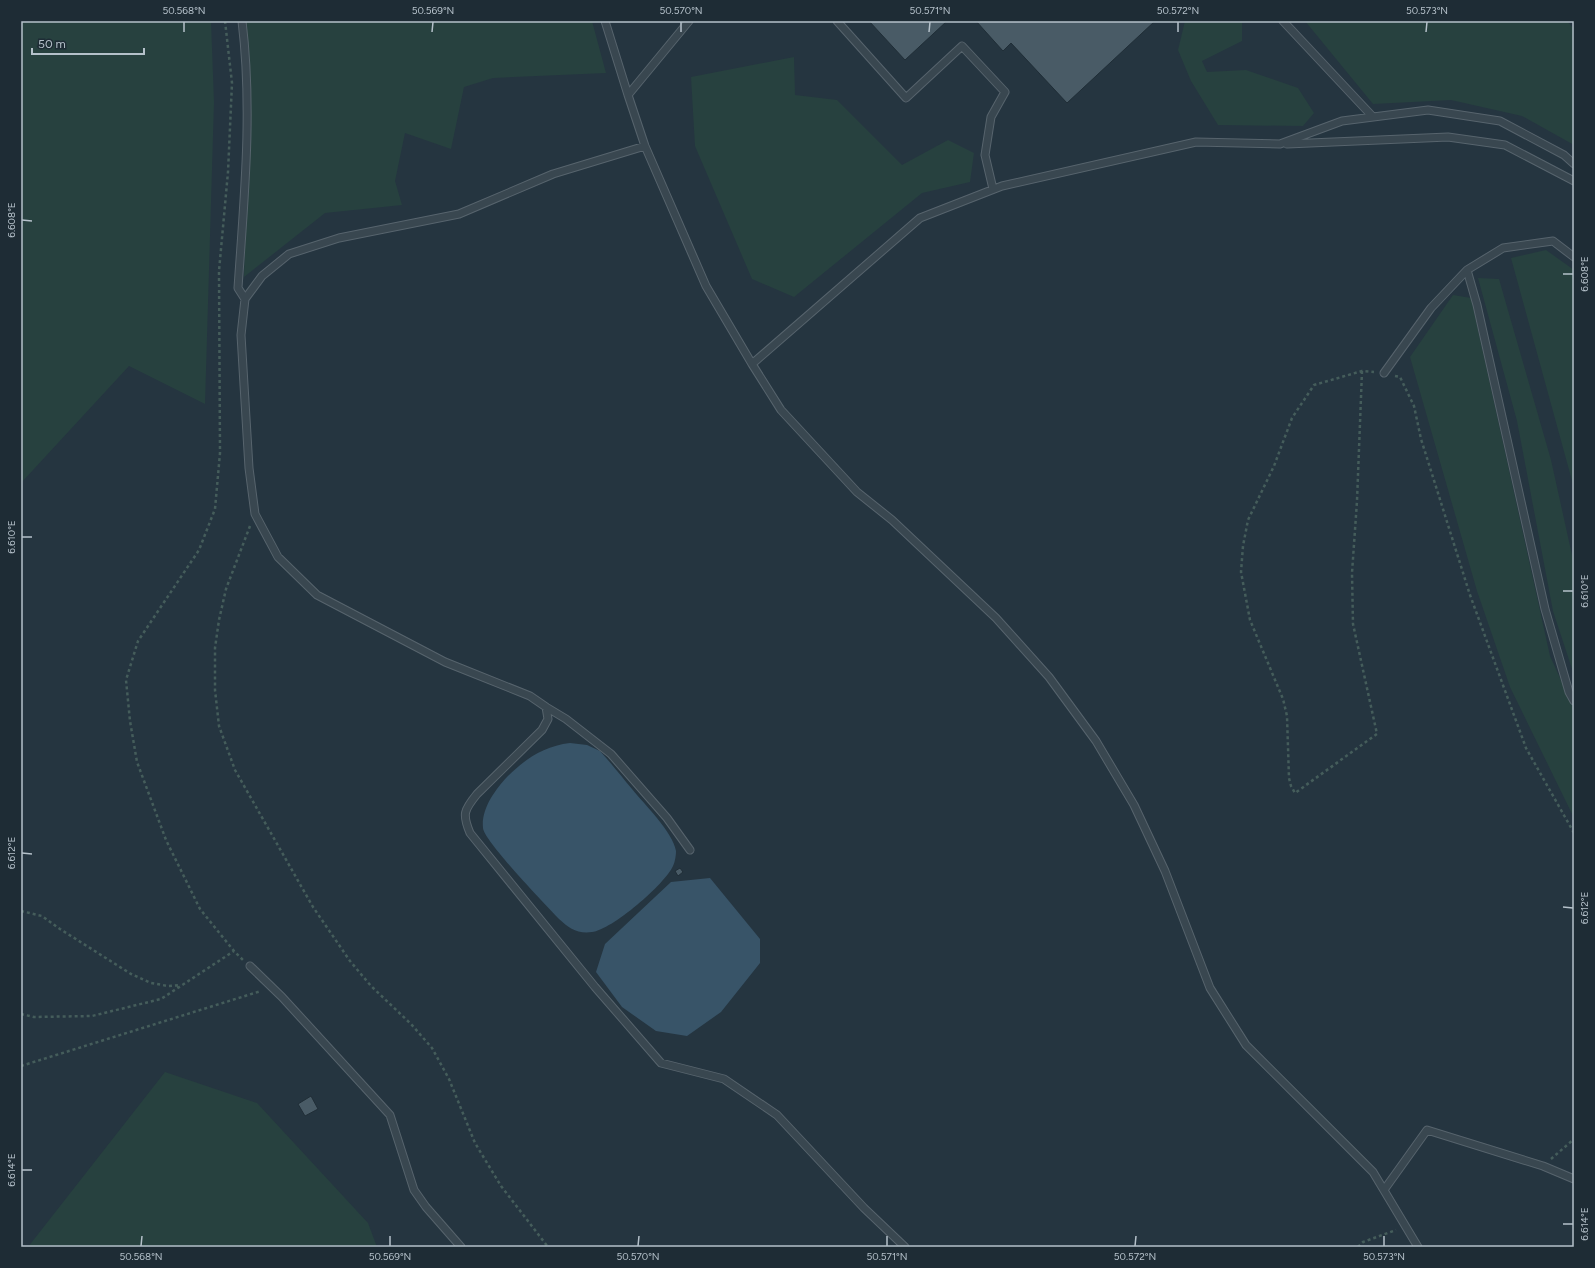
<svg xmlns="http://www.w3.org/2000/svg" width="1595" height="1268" font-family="Figtree,sans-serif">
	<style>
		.green { fill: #27413f }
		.water { fill: #385468 }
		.building { fill: #495b66; stroke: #202e37 }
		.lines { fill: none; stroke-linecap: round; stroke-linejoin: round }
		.service-casing { stroke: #57646d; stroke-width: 9 }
		.path { stroke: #455d5b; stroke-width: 2.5; stroke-dasharray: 3 3; stroke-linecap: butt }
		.service { stroke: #394750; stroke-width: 7 }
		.ticks { fill: none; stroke: #b5c1ca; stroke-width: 1.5 }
		.neatline { fill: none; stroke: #b5c1ca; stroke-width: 1.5 }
		.ticks-label { font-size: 10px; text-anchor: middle; fill: #b5c1ca }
	</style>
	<rect width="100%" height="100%" fill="#253540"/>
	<path class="green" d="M21,21h190l3,81 -9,302 -76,-38 -108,117z
		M243,21h349l14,52 -113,5 -29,9 -13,62 -46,-16 -10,48 7,24 -77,8 -81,64 4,-156z
		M1185,21h57v20l-40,20 5,11 39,-2 52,18 16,25 -11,13 -85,-1 -27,-44 -13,-31z
		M1305,21h262l7,8v116l-52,-29 -71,-16 -78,4z
		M794,57l1,38 42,5 65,65 46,-25 26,13 -4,29 -48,11 -128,104 -42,-18 -57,-133 -4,-69z
		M1546,250l28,20v218l-63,-230z
		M1478,278l21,1 52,181 23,104v111l-21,-64 -36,-190z
		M1453,295l18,3 79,358 24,53v109l-64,-131 -33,-96 -67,-234z
		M165,1072l92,31 111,120 9,24h-349z"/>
	<path class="water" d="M570,743l17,2 13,6c11,12 21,25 32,38 12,15 41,43 44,62 0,4 -1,11 -3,15 -8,18 -61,64 -81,66 -15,2 -23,-4 -33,-13 -13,-14 -75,-78 -76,-91 -2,-19 12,-38 24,-51 18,-18 37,-31 63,-34z
		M710,878l50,61v24l-39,49 -34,24 -31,-5 -34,-24 -26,-35 9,-28 66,-62z"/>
	<path class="building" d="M869,21h78l-42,39z
		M976,21h179l-88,82 -56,-60 -8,8z
		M680,868l3,4 -5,4 -3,-5z
		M311,1096l7,13 -13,7 -7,-12z"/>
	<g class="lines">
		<g class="service-casing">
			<path id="service" d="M242,21c11,90 2,178 -4,267l7,11
				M605,21l23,74
				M689,21l-61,74 17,51 61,140 46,78
				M837,21l69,77 56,-52 43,46 -14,25 -6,38 8,34
				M1283,21l90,96
				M1287,144l161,-7 57,8 69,36
				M645,146l-92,28 -94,40 -120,24 -50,16 -27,22 -17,23 -4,36 8,133 6,46 23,43 39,38 128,67 85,34 16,11 2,12 -6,11 -65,64c-13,16 -15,20 -7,39l125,154 66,76 63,16 53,36 87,93 41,39
				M1574,257l-21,-16 -50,7 -36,22 10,35 68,304 24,83 5,9
				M1384,373l47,-65 36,-38
				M546,707l20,12 45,35 56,64 23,32
				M250,966l32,31 108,118 24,75 12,17 35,40
				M1384,1190l43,-60 116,36 31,13
				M1418,1247l-45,-75 -127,-127 -36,-57 -45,-117 -31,-66 -38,-64 -47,-64 -53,-59 -104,-98 -35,-28 -76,-82 -29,-46 168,-146 82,-32 194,-44 84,2 62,-23 86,-11 72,11 64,34 10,9"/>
		</g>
		<path class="path" d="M225,21l7,62 -4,89 -9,99 1,182 -5,56 -16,41 -61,91 -12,39 4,41 7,41 29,78 34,69 34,42 9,9
			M1362,371l-5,130 -5,72 1,51 24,110 -82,59 -4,-7 -2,-8 -2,-62 -4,-17 -33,-79 -9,-48 2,-26 5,-26 26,-54 18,-48 22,-33 48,-14 12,1
			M1395,376l5,1 14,29 7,33 49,156 56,153 48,85
			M250,526l-24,63 -7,31 -4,28v42l4,36 16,44 78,137 37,54 21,25 40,38 21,24 17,31 26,64 26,43 47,61
			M21,911l21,5 18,13 71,45 20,9 17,3 13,-1
			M21,1014l13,3 58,-1 69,-17 73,-48
			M21,1066l240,-75
			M1551,1159l23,-20
			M1358,1247l5,-5 33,-12"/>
		<use href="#service" class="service"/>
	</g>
	<path class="ticks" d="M184,32v-10M432,32l1,-10M681,32v-10M929,32l1,-10M1178,32v-10M1426,32l1,-10M22,220l10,1M1563,274h10M22,537h10M1563,591h10M22,853l10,1M1563,907l10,1M22,1170h10M1563,1224h10M141,1246l1,-10M390,1246v-10M638,1246l1,-10M887,1246v-10M1135,1246l1,-10M1384,1246v-10"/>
	<rect width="1595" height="1268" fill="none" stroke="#1e2c35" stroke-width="44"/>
	<path d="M32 48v6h112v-6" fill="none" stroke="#b5c1ca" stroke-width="2"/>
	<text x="38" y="48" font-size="12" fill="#b5c1ca" stroke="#1e2c35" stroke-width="3" paint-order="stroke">50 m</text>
	<rect x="22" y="22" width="1551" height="1224" class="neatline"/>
	<g class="ticks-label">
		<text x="184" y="14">50.568°N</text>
		<text x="433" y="14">50.569°N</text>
		<text x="681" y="14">50.570°N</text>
		<text x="930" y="14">50.571°N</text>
		<text x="1178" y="14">50.572°N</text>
		<text x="1427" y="14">50.573°N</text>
		<text transform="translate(11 220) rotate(-90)" y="4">6.608°E</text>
		<text transform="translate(1584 274) rotate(-90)" y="4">6.608°E</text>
		<text transform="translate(11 537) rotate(-90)" y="4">6.610°E</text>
		<text transform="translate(1584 591) rotate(-90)" y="4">6.610°E</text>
		<text transform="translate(11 853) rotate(-90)" y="4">6.612°E</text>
		<text transform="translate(1584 908) rotate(-90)" y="4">6.612°E</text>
		<text transform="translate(11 1170) rotate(-90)" y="4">6.614°E</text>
		<text transform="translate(1584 1224) rotate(-90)" y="4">6.614°E</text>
		<text x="141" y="1260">50.568°N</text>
		<text x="390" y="1260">50.569°N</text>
		<text x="638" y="1260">50.570°N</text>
		<text x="887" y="1260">50.571°N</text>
		<text x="1135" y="1260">50.572°N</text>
		<text x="1384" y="1260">50.573°N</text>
	</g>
</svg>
